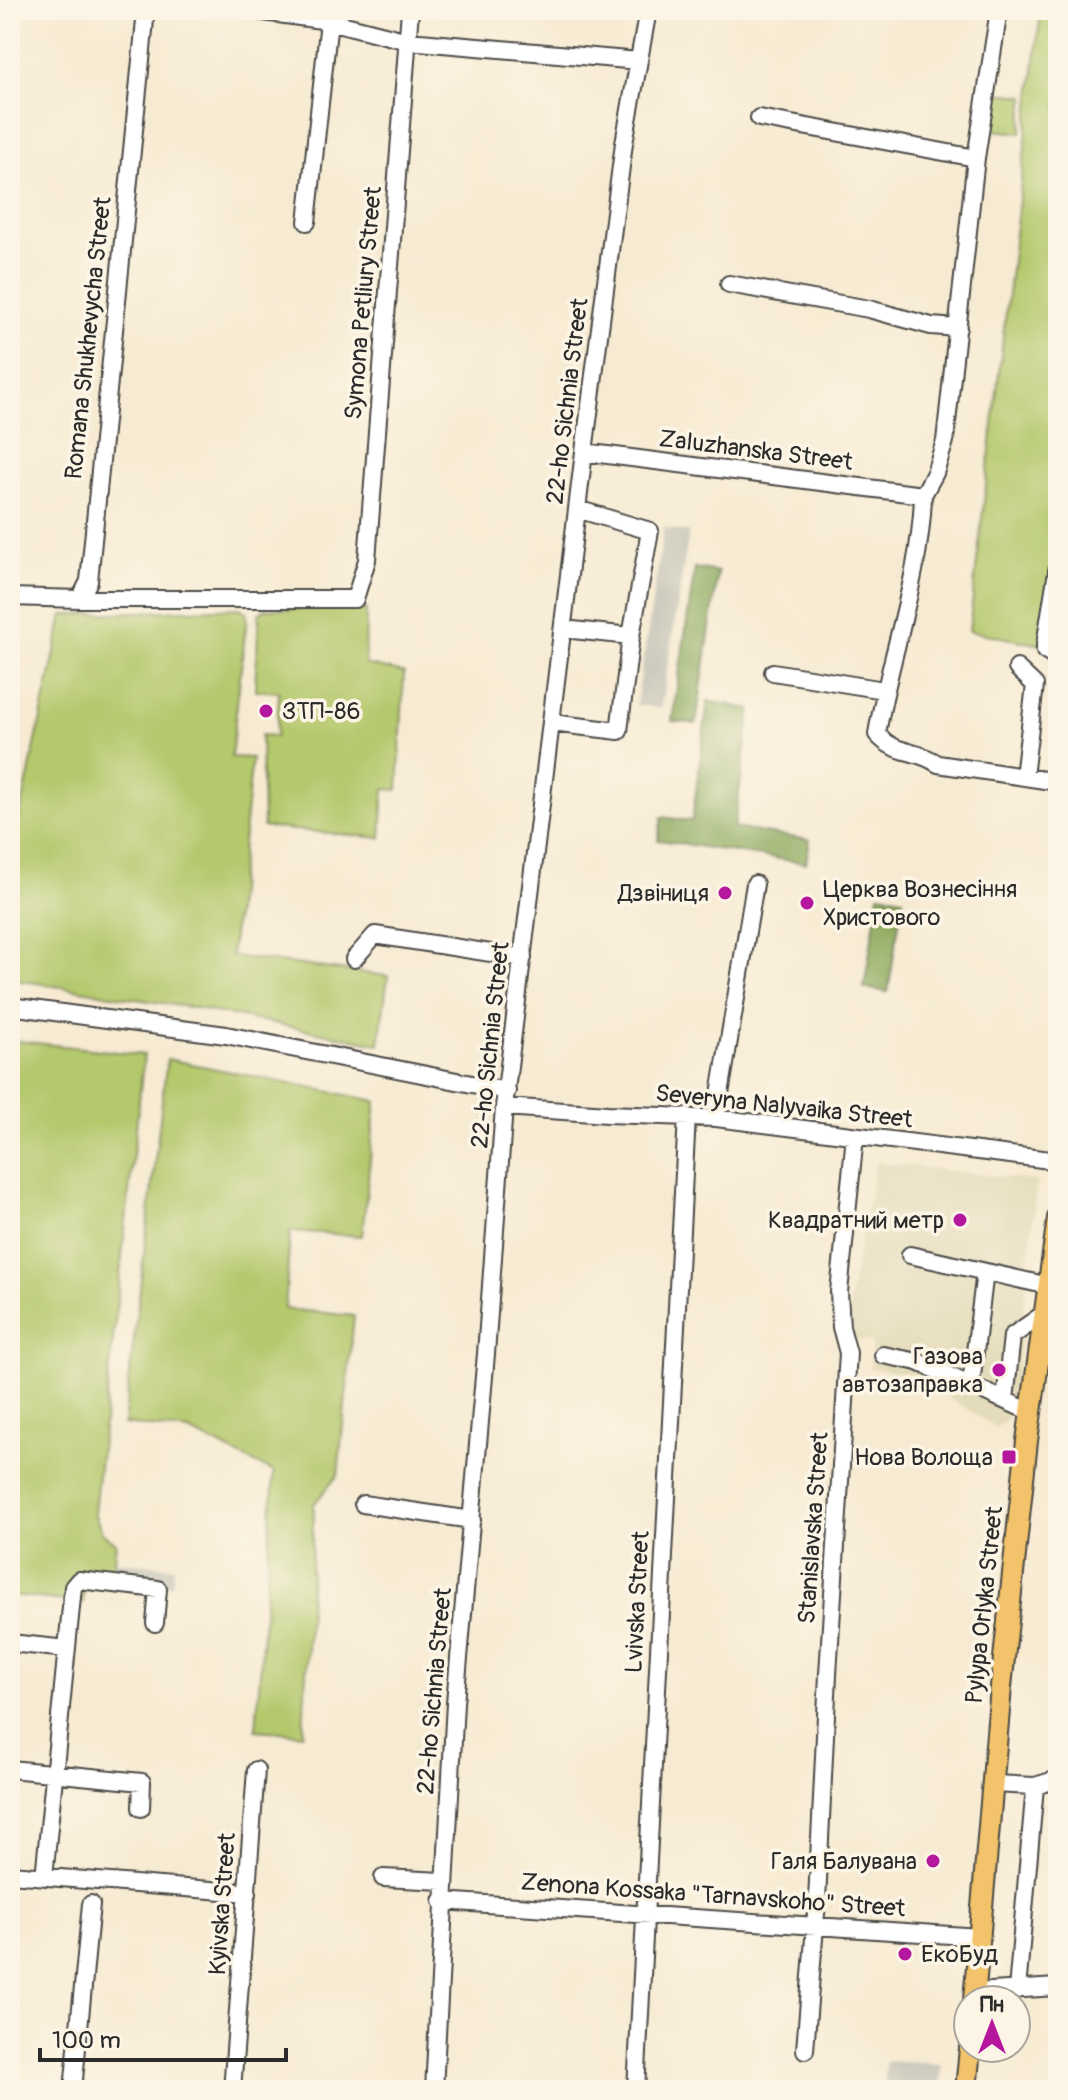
<svg xmlns="http://www.w3.org/2000/svg" width="1068" height="2100" font-family="Pangolin,sans-serif">
	<style>
		.built { fill: #e4dbba }
		.industrial { fill: #c6c5b8 }
		.green { fill: #b4c86c; stroke: #707a4c; stroke-width: 2 }
		.forest { fill: #8fac60; stroke: #5d6c46; stroke-width: 2 }
		.lines { fill: none; stroke-linecap: round; stroke-linejoin: round }
		.minor-casing { stroke: #4a4844; stroke-width: 20 }
		.major-casing { stroke: #4a4844; stroke-width: 24 }
		.minor { stroke: #fff; stroke-width: 16 }
		.major { stroke: #f2c36a; stroke-width: 20 }
		.poi-dot { fill: #b5179e; stroke: #fcf5e5; stroke-width: 3 }
		.labels { text-anchor: middle; stroke-width: 7; stroke-linejoin: round; paint-order: stroke }
		.street-label { font-size: 24px; fill: #2b2b2b; stroke: #fcf5e5 }
		.poi-label { font-size: 24px; fill: #2b2b2b; stroke: #fcf5e5; text-anchor: end }
	</style>
	<rect width="100%" height="100%" fill="#fcf5e5"/>
	<filter id="ink" filterUnits="userSpaceOnUse"><feTurbulence type="fractalNoise" baseFrequency=".0125" numOctaves="2"/><feDisplacementMap in="SourceGraphic" scale="16" xChannelSelector="R" yChannelSelector="G"/><feConvolveMatrix kernelMatrix="1 2 1 2 8 2 1 2 1" color-interpolation-filters="sRGB"/></filter>
	<filter id="wash" filterUnits="userSpaceOnUse"><feTurbulence type="fractalNoise" baseFrequency=".006" numOctaves="4" result="noise"/><feDisplacementMap in="SourceGraphic" scale="32" xChannelSelector="R" yChannelSelector="G"/><feGaussianBlur stdDeviation="1.8" result="paint"/><feColorMatrix in="noise" values="0 0 0 0 0 0 0 0 0 0 0 0 0 0 0 0 0 1.4 0 .05"/><feComposite in="paint" operator="in"/></filter>
	<g filter="url(#wash)">
		<rect width="100%" height="100%" fill="#f7ead2"/>
		<path class="built" d="M876,1162l161,19 -23,217h-5l-3,23 -11,6 -83,-53 -42,-6 2,-26 -25,-4 4,-49z"/>
		<path class="industrial" d="M664,528l25,4 -28,176 -25,-3z
			M114,1561l60,6 -2,18 -60,-6z
			M886,2061l56,3 -2,26h-61l5,-3z"/>
		<path class="green" d="M1041,10h17v638l-89,-17z
			M996,93l29,3 -4,37 -29,-3z
			M240,608l6,4 1,4 -16,141 21,1 -21,198 157,20 -9,68 -179,-35 -190,-30v-159h9l44,-205z
			M265,609h101l-1,55 39,9 -6,117 -14,-1 -3,49 -118,-11 -2,-92 15,1 3,-44 -24,-2 4,-76z
			M10,1040l134,15 -50,458 8,19 14,11 -5,39 -25,-3 -3,24 -73,-8z
			M167,1059l209,42 -14,135 -72,-5 -5,78 69,7 -16,159 -24,29 -11,230 -47,-4 18,-258 -85,-41 -65,-7z"/>
		<path class="forest" d="M695,568l23,4 -22,152 -24,-3z
			M708,701l43,8 -17,119 76,12 -4,23 -148,-23 4,-23 30,4z
			M879,894l24,4 -15,94 -24,-4z"/>
	</g>
	<g filter="url(#ink)">
		<g class="lines">
			<g class="minor-casing">
				<path id="minor" d="M249,10l80,11 79,20 231,20
					M759,118l217,40
					M307,222l22,-201 5,-11
					M729,284l140,25 62,17 27,2
					M584,452l339,43 12,-22 10,-32 31,-283 23,-148
					M923,495c-2,81 -33,159 -46,239 19,22 38,14 61,30l120,18
					M1058,565l-13,80v6l13,8
					M10,597l70,2 9,-18 57,-571
					M80,599h275l12,-39 43,-550
					M563,629l68,7
					M1017,668l18,17 -11,92
					M773,672l111,18
					M551,723l68,8 12,-95 19,-105 -73,-22
					M354,959l21,-24 148,23
					M10,1006l216,29 281,56
					M504,1107l104,7 108,4 342,43
					M716,1118l39,-234
					M910,1255l139,31
					M883,1355l35,7 113,50
					M971,1384l14,-112
					M1005,1400l7,-64 33,-23
					M363,1504l109,16
					M10,1643l57,6
					M10,1769l132,13 -1,26
					M993,1784l42,2 23,-7
					M10,1874l238,19
					M44,1877l29,-290 6,-7 79,9 -3,34
					M383,1878l60,3
					M442,1901l538,36
					M1017,1990l18,-204
					M975,1992l83,-5
					M805,2050l12,-149 11,-227 20,-321 -7,-26 -2,-35 16,-156
					M73,2090l18,-186
					M232,2090l24,-320
					M434,2090l21,-387 31,-349 18,-247 80,-655 40,-309 24,-133
					M636,2090l51,-974"/>
			</g>
			<g class="major-casing">
				<path id="major" d="M974,2000l27,-313 26,-246 31,-223
					M966,2090l4,-42"/>
			</g>
			<use href="#minor" class="minor"/>
			<use href="#major" class="major"/>
		</g>
	</g>
	<g class="poi-dot">
		<circle cx="266" cy="711" r="8"/>
		<circle cx="725" cy="893" r="8"/>
		<circle cx="807" cy="903" r="8"/>
		<circle cx="960" cy="1220" r="8"/>
		<circle cx="999" cy="1370" r="8"/>
		<rect x="1001" y="1449" width="16" height="16" rx="4"/>
		<circle cx="933" cy="1861" r="8"/>
		<circle cx="905" cy="1954" r="8"/>
	</g>
	<g class="labels">
		<g class="street-label">
			<text transform="translate(363 303) rotate(-85)" y="8">Symona Petliury Street</text>
			<text transform="translate(88 338) rotate(-84)" y="8">Romana Shukhevycha Street</text>
			<text transform="translate(567 401) rotate(-83)" y="8">22-ho Sichnia Street</text>
			<text transform="translate(756 450) rotate(7)" y="8">Zaluzhanska Street</text>
			<text transform="translate(490 1045) rotate(-84)" y="8">22-ho Sichnia Street</text>
			<text transform="translate(784 1106) rotate(6)" y="8">Severyna Nalyvaika Street</text>
			<text transform="translate(813 1528) rotate(-86)" y="8">Stanislavska Street</text>
			<text transform="translate(637 1602) rotate(-87)" y="8">Lvivska Street</text>
			<text transform="translate(984 1605) rotate(-84)" y="8">Pylypa Orlyka Street</text>
			<text transform="translate(434 1691) rotate(-85)" y="8">22-ho Sichnia Street</text>
			<text transform="translate(713 1895) rotate(4)" y="8">Zenona Kossaka "Tarnavskoho" Street</text>
			<text transform="translate(222 1904) rotate(-86)" y="8">Kyivska Street</text>
		</g>
		<g class="poi-label">
			<text x="282" y="719" text-anchor="start">ЗТП-86</text>
			<text x="823" y="897" text-anchor="start">Церква Вознесіння<tspan x="823" dy="28">Христового</tspan></text>
			<text x="709" y="901">Дзвіниця</text>
			<text x="944" y="1228">Квадратний метр</text>
			<text x="983" y="1364">Газова<tspan x="983" dy="28">автозаправка</tspan></text>
			<text x="993" y="1465">Нова Волоща</text>
			<text x="917" y="1869">Галя Балувана</text>
			<text x="921" y="1962" text-anchor="start">ЕкоБуд</text>
		</g>
	</g>
	<rect width="1068" height="2100" fill="none" stroke="#fcf5e5" stroke-width="40"/>
	<g transform="translate(992 2024)"><circle r="38" fill="#fcf5e5" stroke="#a8a49b" stroke-width="2"/>
	<path d="M0-6L14 30L0 20L-14 30Z" fill="#b5179e"/>
	<text y="-12" font-size="22" font-weight="bold" text-anchor="middle" fill="#2b2b2b">Пн</text>
	</g>
	<path d="M40 2048v12h246v-12" fill="none" stroke="#2b2b2b" stroke-width="4"/>
	<text x="52" y="2048" font-size="24" fill="#2b2b2b" stroke="#fcf5e5" stroke-width="6" paint-order="stroke">100 m</text>
</svg>
